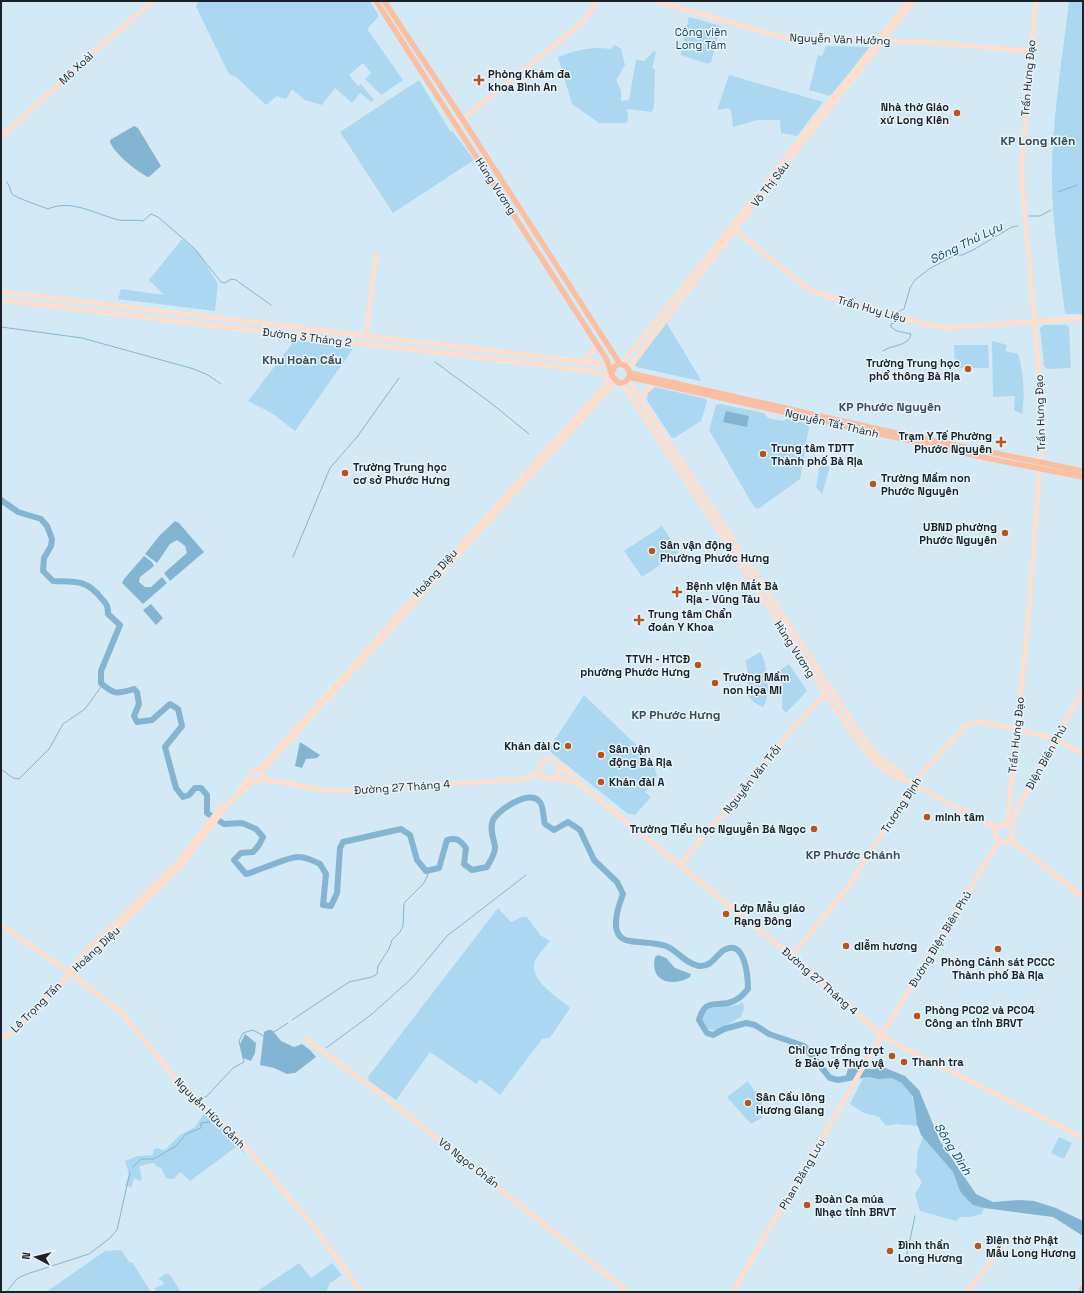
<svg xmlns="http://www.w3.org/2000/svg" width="1084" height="1293" font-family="'Space Grotesk',sans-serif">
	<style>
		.green { fill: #abd7f1 }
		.water { fill: #83b5d3 }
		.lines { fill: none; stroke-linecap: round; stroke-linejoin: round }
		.stream { stroke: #83b5d3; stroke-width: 1 }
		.river { stroke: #83b5d3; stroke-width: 6 }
		.secondary { stroke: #fddfd0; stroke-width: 5 }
		.primary { stroke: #fbbea1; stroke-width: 5.5 }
		.poi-dot { fill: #b7541c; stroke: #e8f5fd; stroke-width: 1.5 }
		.labels { text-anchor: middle; stroke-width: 3; stroke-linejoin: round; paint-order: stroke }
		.park-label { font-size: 11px; fill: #143d52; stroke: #e8f5fd }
		.street-label { font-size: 11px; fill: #1a2227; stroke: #e8f5fd }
		.poi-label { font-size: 11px; font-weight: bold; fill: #1a2227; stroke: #e8f5fd; text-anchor: start }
		.neighbourhood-label { font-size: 12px; font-weight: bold; fill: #3b4c57; stroke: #e8f5fd }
		.water-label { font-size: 12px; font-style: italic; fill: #074a67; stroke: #e8f5fd }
	</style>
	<rect width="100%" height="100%" fill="#d4e9f6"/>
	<path class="green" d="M198,1h172l9,15 -12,13 36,51 -22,15 -16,-16 6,-6 -8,-10 -14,12 9,11 3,-2 13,16 -3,2 -11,-9 -8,10 -17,-15 -13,17 -17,-5 -13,-11 -6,10 -9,-3 -11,9 -30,-28 -7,-3 -33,-67z
		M1069,1h14v313h-18c-5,-44 -13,-90 -13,-135 0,-59 10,-119 17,-178z
		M689,17l32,9 -10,36 -3,2 -27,-9v-4z
		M615,45l6,4 4,16 -9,15 5,11v9l2,1 6,-1 7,-40 8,1 10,-10 2,1 -4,16 3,1 -1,38 -2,5 -25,-3 1,12 -2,2h-27l-27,-19 -14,-47c17,-6 33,-11 52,-8z
		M826,46l45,1 -41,49 -21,-6 9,-35 4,1z
		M729,75l94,27 -26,34 -16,-3 -1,-13h-23l-24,7 -2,-16 -3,-3 -11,2z
		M419,80l31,51 3,1 21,28 -81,53 -53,-81z
		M182,239l17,14 19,31 -3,27 -97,-12 3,-10 43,6 -15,-15z
		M666,322l35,58 -1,1 -64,-14 -1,-2z
		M1044,325h22l3,2 2,41 -23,1 -4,-3 -4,-38z
		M295,340l58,9 -58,82 -22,-17 -25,-13z
		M992,341l15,4 -2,6 13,3c6,19 7,41 4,60l-8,-4 1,-14 -22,1z
		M954,345h34l1,23h-34z
		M655,387l51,12 1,3 -6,19 -27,17 -3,-1 -24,-37 1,-7z
		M720,404l44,9 4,5 15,3 4,-2 19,4 3,4 -9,52 -42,30 -4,-2 -45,-77 7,-25z
		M820,464l10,3 -8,27 -6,-7z
		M662,526l17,26 -37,25 -18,-26z
		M760,652c7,9 12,46 3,55 -26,-10 -10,-27 -18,-46z
		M789,664l18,27 -21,22 -4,-4 1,-33h-11z
		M584,695l69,66 4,15 -12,16 6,5 -16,18 -8,-2 -79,-63z
		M498,908l13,14 11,-5h5l13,18 10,6c-5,7 -12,13 -15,20 -7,19 23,36 35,47l-20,30 -8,1 -42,56 -20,-16 -4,5 -46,-32 -34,48 -27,-19 -1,-4z
		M743,1002l1,6 -3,9 -24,13h-7l-9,-8 1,-8 8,-6 27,-3z
		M870,1077c7,2 13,-1 21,1 24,4 22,30 27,48l-22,-2 -10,2 -7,-9 -17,-5 -12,-8 13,-26z
		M748,1081l18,28 -5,9 -10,6 -24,-27z
		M205,1112l22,18 19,24 -10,-7 -46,34 -9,-9 -8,7 -7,-1 -5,-10 -5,-2 -2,-3 -15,3 3,12 -2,3 -6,-3 -2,9 -7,-1 4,-12 -4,-13 13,-5 15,-1v-5c5,-4 7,0 12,0l15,-15 15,-8z
		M923,1137l30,35 6,17 14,16 11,3 -2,6c-7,2 -15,4 -22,3l-4,4 -36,-10 -5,-17 7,-12 -6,-9 2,-23z
		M1059,1137l13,6 -8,16 -13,-6z
		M121,1250l9,13 2,-1 19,30h-105l59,-41z
		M299,1263l12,15 21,-15 10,12 -12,8 -4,9h-70z
		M166,1273l4,2 11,17h-25l-1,-4 9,-4 -1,-3 -5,-2z"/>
	<path class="water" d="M134,126l4,2 23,38 -12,11c-9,-2 -40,-28 -39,-37z
		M726,411l23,5 -2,11 -24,-5z
		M175,521l4,2 25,29 -34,29 -6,-8 23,-20 -2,-7 -8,-6 -7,4 -13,19 -12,-9 15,-19z
		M144,556l8,6 2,4 -14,11 -1,5 6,5h6l11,-10 5,6 -24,21 -21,-21 2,-4z
		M151,604l12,14 -7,7 -13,-15z
		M300,742l20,13 -3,3 -11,1 -4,9 -7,-2z
		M658,955l8,3 9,10 16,6 -1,3c-17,10 -41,6 -35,-20z
		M268,1030h4l9,11 13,6 8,-3 8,6 6,7 -21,16 -8,1 -13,-6 -14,-3 4,-33z
		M245,1034l11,9 -1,10 -4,8 -8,-3 -3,-14z
		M883,1067l22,9 14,14 21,51 36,53 17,8 26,-2 15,1 22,7 27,13v15l-30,-19 -69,-9 -11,-3 -10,-10 -4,-6 -6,-17 -32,-37 -4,-11 -4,-27 -11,-14 -10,-5 -14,1 -9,-2 -19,3 -4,-5 2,-6 4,-1 20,1z"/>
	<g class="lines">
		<path class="stream" d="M1,1h34
			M7,182c3,4 3,8 5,12 2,3 31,13 36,15 22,-10 46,4 67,10 9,3 18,0 28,2l8,-7 7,3 36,31 27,34 4,1 6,-4 5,1 35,25
			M1058,192l19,-7
			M1029,216h11l11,-6
			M896,313l8,-4 6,-21 5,-8 14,-11 26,-14h7l11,-5 39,-23 6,-1
			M1,327l81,11 112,31 14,6 13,9
			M883,351c9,-7 26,-4 28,-17l-14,-3 -6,-4v-3l3,-1
			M435,362l56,41 38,31
			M293,557l37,-89 27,-31 42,-59
			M1,769l12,9 6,1 30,-30 14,-25 22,-15 18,-25
			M292,1020l57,-38 23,-5 5,-3 1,-8 11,-17 3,-9 8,-8 3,-6 1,-23 20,-20 6,-13
			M274,1032l14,-9
			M326,1048l46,-34 40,-36 35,-42 79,-61
			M198,1097h8l27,-29 11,-6 -5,-21 4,-8 10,-3 11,6
			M133,1167l8,-8h13l22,-13 10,-12 15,-6v-5l16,-2
			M904,1262l3,-8 8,-38
			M6,1292l12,-14 9,-4 62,-20 21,-16 7,-8 13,-58"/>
		<path class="river" d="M1,500l17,12 23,7 6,7 5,13 -1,7 -7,12 -1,13 10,10c22,1 33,-2 48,17 6,6 7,8 7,16l12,11 -19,46v12c13,12 16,11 33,6l3,3 2,12 -5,12 3,6 15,-2 18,-16 8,5 4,17 -17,21 11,41 7,9 6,-2 6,-7h6l6,7v18l17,11 18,-1 14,6 7,8 -4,8 -6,7 -12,1 -7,7 12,14c13,-3 43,-18 53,-17 7,0 15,4 21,7l6,10 -3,31 8,1 6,-13 3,-45 3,-6 58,-13 9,6 7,25 9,11 13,-3 8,-28c10,-3 13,0 19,8l-2,16 8,6 15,-3c3,-6 8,-12 8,-20 -1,-8 -6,-18 -2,-27 6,-11 36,-30 46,-19 5,4 4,17 6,23l9,6 14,-8 12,8 14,30 23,22 6,12c-5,13 -16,44 7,47 11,2 25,1 36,5 12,5 20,18 33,20 13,1 16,-10 25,-16 21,-12 24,27 24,39 -6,7 -11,12 -20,14 -16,3 -23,-3 -29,17l8,13 6,2 11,-6 22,-6 9,2 14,9 35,12 26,32 8,2 16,-3"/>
		<path class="secondary" d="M655,1l134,38 136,3 105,9
			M456,124l113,-90 16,-15 13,-18
			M1,137l111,-101 41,-35
			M765,184l144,-183
			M732,228l81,64 115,33 19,3 136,-10
			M1,292l608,73
			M1,300l590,71 21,5 -9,12 -344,382
			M366,336l10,-81
			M579,361c11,-2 17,-11 15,-22
			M622,364l133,-167
			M629,368l145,-189 140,-178
			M628,380l228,347 21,29 24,17 4,7
			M622,383l228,347 23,30 21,16 11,4 91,48
			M641,401l4,-9 9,-9
			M539 769a10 10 0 1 1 20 0a10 10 0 1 1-20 0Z
			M558,765l8,4 15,16 210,171 86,75 4,5 202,102
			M251 776a6 6 0 1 1 12 0a6 6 0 1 1-12 0Z
			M262,771l354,-390
			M553,777l27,7
			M263,779l61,11 26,1 173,-12 17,-6
			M239,789l12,-12
			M995 833a9 9 0 1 1 18 0a9 9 0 1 1-18 0Z
			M1007,824l20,-192 15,-196 -3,-64 -18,-201 15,-170
			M1009,825l74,-136
			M1010,840l73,57
			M680,865l115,-139 30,-31
			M1,925l69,48 52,40 58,71 55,51 47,54 32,38 47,65
			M791,956l55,-66 75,-116 44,-48 13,-4 39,7 39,10 27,15
			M71,971l6,-10 101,-99 43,-55
			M1,1038l17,-9 52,-56 9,-7 103,-101 46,-61 25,-23
			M306,1039l83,61 239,192
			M733,1292l148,-256 118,-195
			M967,1292l36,-47"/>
		<path class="primary" d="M376,1l231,359 5,16 7,7c10,0 14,-9 7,-17l-6,-2 -5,2 -3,7
			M384,1l79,119 157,244
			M630,373l252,57 201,41
			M629,377l362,82 92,18
			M1081,1292l2,-4"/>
	</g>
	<g class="poi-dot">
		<path d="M477 74h4v4h4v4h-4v4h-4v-4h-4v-4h4z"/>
		<circle cx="957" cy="113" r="4"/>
		<circle cx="968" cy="369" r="4"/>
		<path d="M999 436h4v4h4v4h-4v4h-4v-4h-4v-4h4z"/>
		<circle cx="763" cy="454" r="4"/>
		<circle cx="345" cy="473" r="4"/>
		<circle cx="873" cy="484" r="4"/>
		<circle cx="1005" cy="533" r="4"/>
		<circle cx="652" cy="551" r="4"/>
		<path d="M675 586h4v4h4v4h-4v4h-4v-4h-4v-4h4z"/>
		<path d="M637 614h4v4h4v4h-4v4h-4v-4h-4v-4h4z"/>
		<circle cx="698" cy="665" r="4"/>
		<circle cx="715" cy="683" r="4"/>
		<circle cx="568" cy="746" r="4"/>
		<circle cx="601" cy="755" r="4"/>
		<circle cx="601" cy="782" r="4"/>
		<circle cx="927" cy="817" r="4"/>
		<circle cx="814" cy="829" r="4"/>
		<circle cx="726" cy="914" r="4"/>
		<circle cx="846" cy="946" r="4"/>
		<circle cx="998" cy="949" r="4"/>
		<circle cx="917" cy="1016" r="4"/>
		<circle cx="892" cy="1056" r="4"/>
		<circle cx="904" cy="1062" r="4"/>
		<circle cx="748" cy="1103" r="4"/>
		<circle cx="807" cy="1205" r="4"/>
		<circle cx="978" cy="1246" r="4"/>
		<circle cx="890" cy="1251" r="4"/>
	</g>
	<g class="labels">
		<g class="park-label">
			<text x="701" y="36">Công viên<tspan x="701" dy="13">Long Tâm</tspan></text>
		</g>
		<g class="street-label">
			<text transform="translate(840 39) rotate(2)" y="4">Nguyễn Văn Hưởng</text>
			<text transform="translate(76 68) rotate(-43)" y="4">Mô Xoài</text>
			<text transform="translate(1028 78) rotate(-85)" y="4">Trần Hưng Đạo</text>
			<text transform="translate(770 184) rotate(-52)" y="4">Võ Thị Sáu</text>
			<text transform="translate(496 186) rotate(57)" y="4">Hùng Vương</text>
			<text transform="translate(872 309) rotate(16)" y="4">Trần Huy Liệu</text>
			<text transform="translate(307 337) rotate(7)" y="4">Đường 3 Tháng 2</text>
			<text transform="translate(1040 413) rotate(-92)" y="4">Trần Hưng Đạo</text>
			<text transform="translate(832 423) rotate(13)" y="4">Nguyễn Tất Thành</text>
			<text transform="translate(435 573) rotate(-48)" y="4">Hoàng Diệu</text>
			<text transform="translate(795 649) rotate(57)" y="4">Hùng Vương</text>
			<text transform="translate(1016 735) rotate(-84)" y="4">Trần Hưng Đạo</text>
			<text transform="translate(1046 757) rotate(-61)" y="4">Điện Biên Phủ</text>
			<text transform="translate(752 779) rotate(-51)" y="4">Nguyễn Văn Trỗi</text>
			<text transform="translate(402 787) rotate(-4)" y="4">Đường 27 Tháng 4</text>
			<text transform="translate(901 805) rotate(-57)" y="4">Trương Định</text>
			<text transform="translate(940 939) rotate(-59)" y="4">Đường Điện Biên Phủ</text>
			<text transform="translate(96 949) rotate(-43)" y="4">Hoàng Diệu</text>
			<text transform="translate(820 981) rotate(41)" y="4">Đường 27 Tháng 4</text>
			<text transform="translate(36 1007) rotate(-45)" y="4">Lê Trọng Tấn</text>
			<text transform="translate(210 1113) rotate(45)" y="4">Nguyễn Hữu Cảnh</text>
			<text transform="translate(469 1163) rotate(38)" y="4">Võ Ngọc Chấn</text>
			<text transform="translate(802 1174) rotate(-60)" y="4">Phan Đăng Lưu</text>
		</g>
		<g class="poi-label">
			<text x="488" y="78">Phòng Khám đa<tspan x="488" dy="13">khoa Bình An</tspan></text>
			<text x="949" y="111" text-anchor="end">Nhà thờ Giáo<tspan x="949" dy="13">xứ Long Kiên</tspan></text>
			<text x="960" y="367" text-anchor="end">Trường Trung học<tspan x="960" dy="13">phổ thông Bà Rịa</tspan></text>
			<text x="992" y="440" text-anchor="end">Trạm Y Tế Phường<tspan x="992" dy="13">Phước Nguyên</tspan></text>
			<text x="771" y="452">Trung tâm TDTT<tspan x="771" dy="13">Thành phố Bà Rịa</tspan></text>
			<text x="353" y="471">Trường Trung học<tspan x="353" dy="13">cơ sở Phước Hưng</tspan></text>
			<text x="881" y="482">Trường Mầm non<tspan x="881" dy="13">Phước Nguyên</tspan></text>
			<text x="997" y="531" text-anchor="end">UBND phường<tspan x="997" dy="13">Phước Nguyên</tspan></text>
			<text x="660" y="549">Sân vận động<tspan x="660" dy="13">Phường Phước Hưng</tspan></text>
			<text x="686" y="590">Bệnh viện Mắt Bà<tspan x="686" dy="13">Rịa - Vũng Tàu</tspan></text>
			<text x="648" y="618">Trung tâm Chẩn<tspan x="648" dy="13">đoán Y Khoa</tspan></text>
			<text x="690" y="663" text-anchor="end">TTVH - HTCĐ<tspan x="690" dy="13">phường Phước Hưng</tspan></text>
			<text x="723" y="681">Trường Mầm<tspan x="723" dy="13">non Họa Mi</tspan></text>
			<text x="560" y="750" text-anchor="end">Khán đài C</text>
			<text x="609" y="753">Sân vận<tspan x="609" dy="13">động Bà Rịa</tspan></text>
			<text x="609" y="786">Khán đài A</text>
			<text x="935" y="821">minh tâm</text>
			<text x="806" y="833" text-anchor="end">Trường Tiểu học Nguyễn Bá Ngọc</text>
			<text x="734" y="912">Lớp Mẫu giáo<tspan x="734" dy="13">Rạng Đông</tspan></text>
			<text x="854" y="950">diễm hương</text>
			<text x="998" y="966" text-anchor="middle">Phòng Cảnh sát PCCC<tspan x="998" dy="13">Thành phố Bà Rịa</tspan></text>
			<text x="925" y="1014">Phòng PC02 và PC04<tspan x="925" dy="13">Công an tỉnh BRVT</tspan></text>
			<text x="884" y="1054" text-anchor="end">Chi cục Trồng trọt<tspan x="884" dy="13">&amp; Bảo vệ Thực vậ</tspan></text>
			<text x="912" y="1066">Thanh tra</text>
			<text x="756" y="1101">Sân Cầu lông<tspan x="756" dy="13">Hương Giang</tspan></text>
			<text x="815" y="1203">Đoàn Ca múa<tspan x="815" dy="13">Nhạc tỉnh BRVT</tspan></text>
			<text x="986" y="1244">Điện thờ Phật<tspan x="986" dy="13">Mẫu Long Hương</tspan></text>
			<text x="898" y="1249">Đình thần<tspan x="898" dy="13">Long Hương</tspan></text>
		</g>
		<g class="neighbourhood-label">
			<text x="1038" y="145">KP Long Kiên</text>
			<text x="302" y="364">Khu Hoàn Cầu</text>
			<text x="890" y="411">KP Phước Nguyên</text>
			<text x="676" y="719">KP Phước Hưng</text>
			<text x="853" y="859">KP Phước Chánh</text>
		</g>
		<g class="water-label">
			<text transform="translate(966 243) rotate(-26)" y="4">Sông Thủ Lựu</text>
			<text transform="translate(953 1149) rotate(58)" y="4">Sông Dinh</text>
		</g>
	</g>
	<rect width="1084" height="1293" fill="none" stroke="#1a2227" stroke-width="4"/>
	<g transform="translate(36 1257) rotate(277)" stroke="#e8f5fd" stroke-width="3" paint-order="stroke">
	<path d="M0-3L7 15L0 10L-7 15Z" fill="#1a2227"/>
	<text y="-6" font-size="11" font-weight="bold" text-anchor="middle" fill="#1a2227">N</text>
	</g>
</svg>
